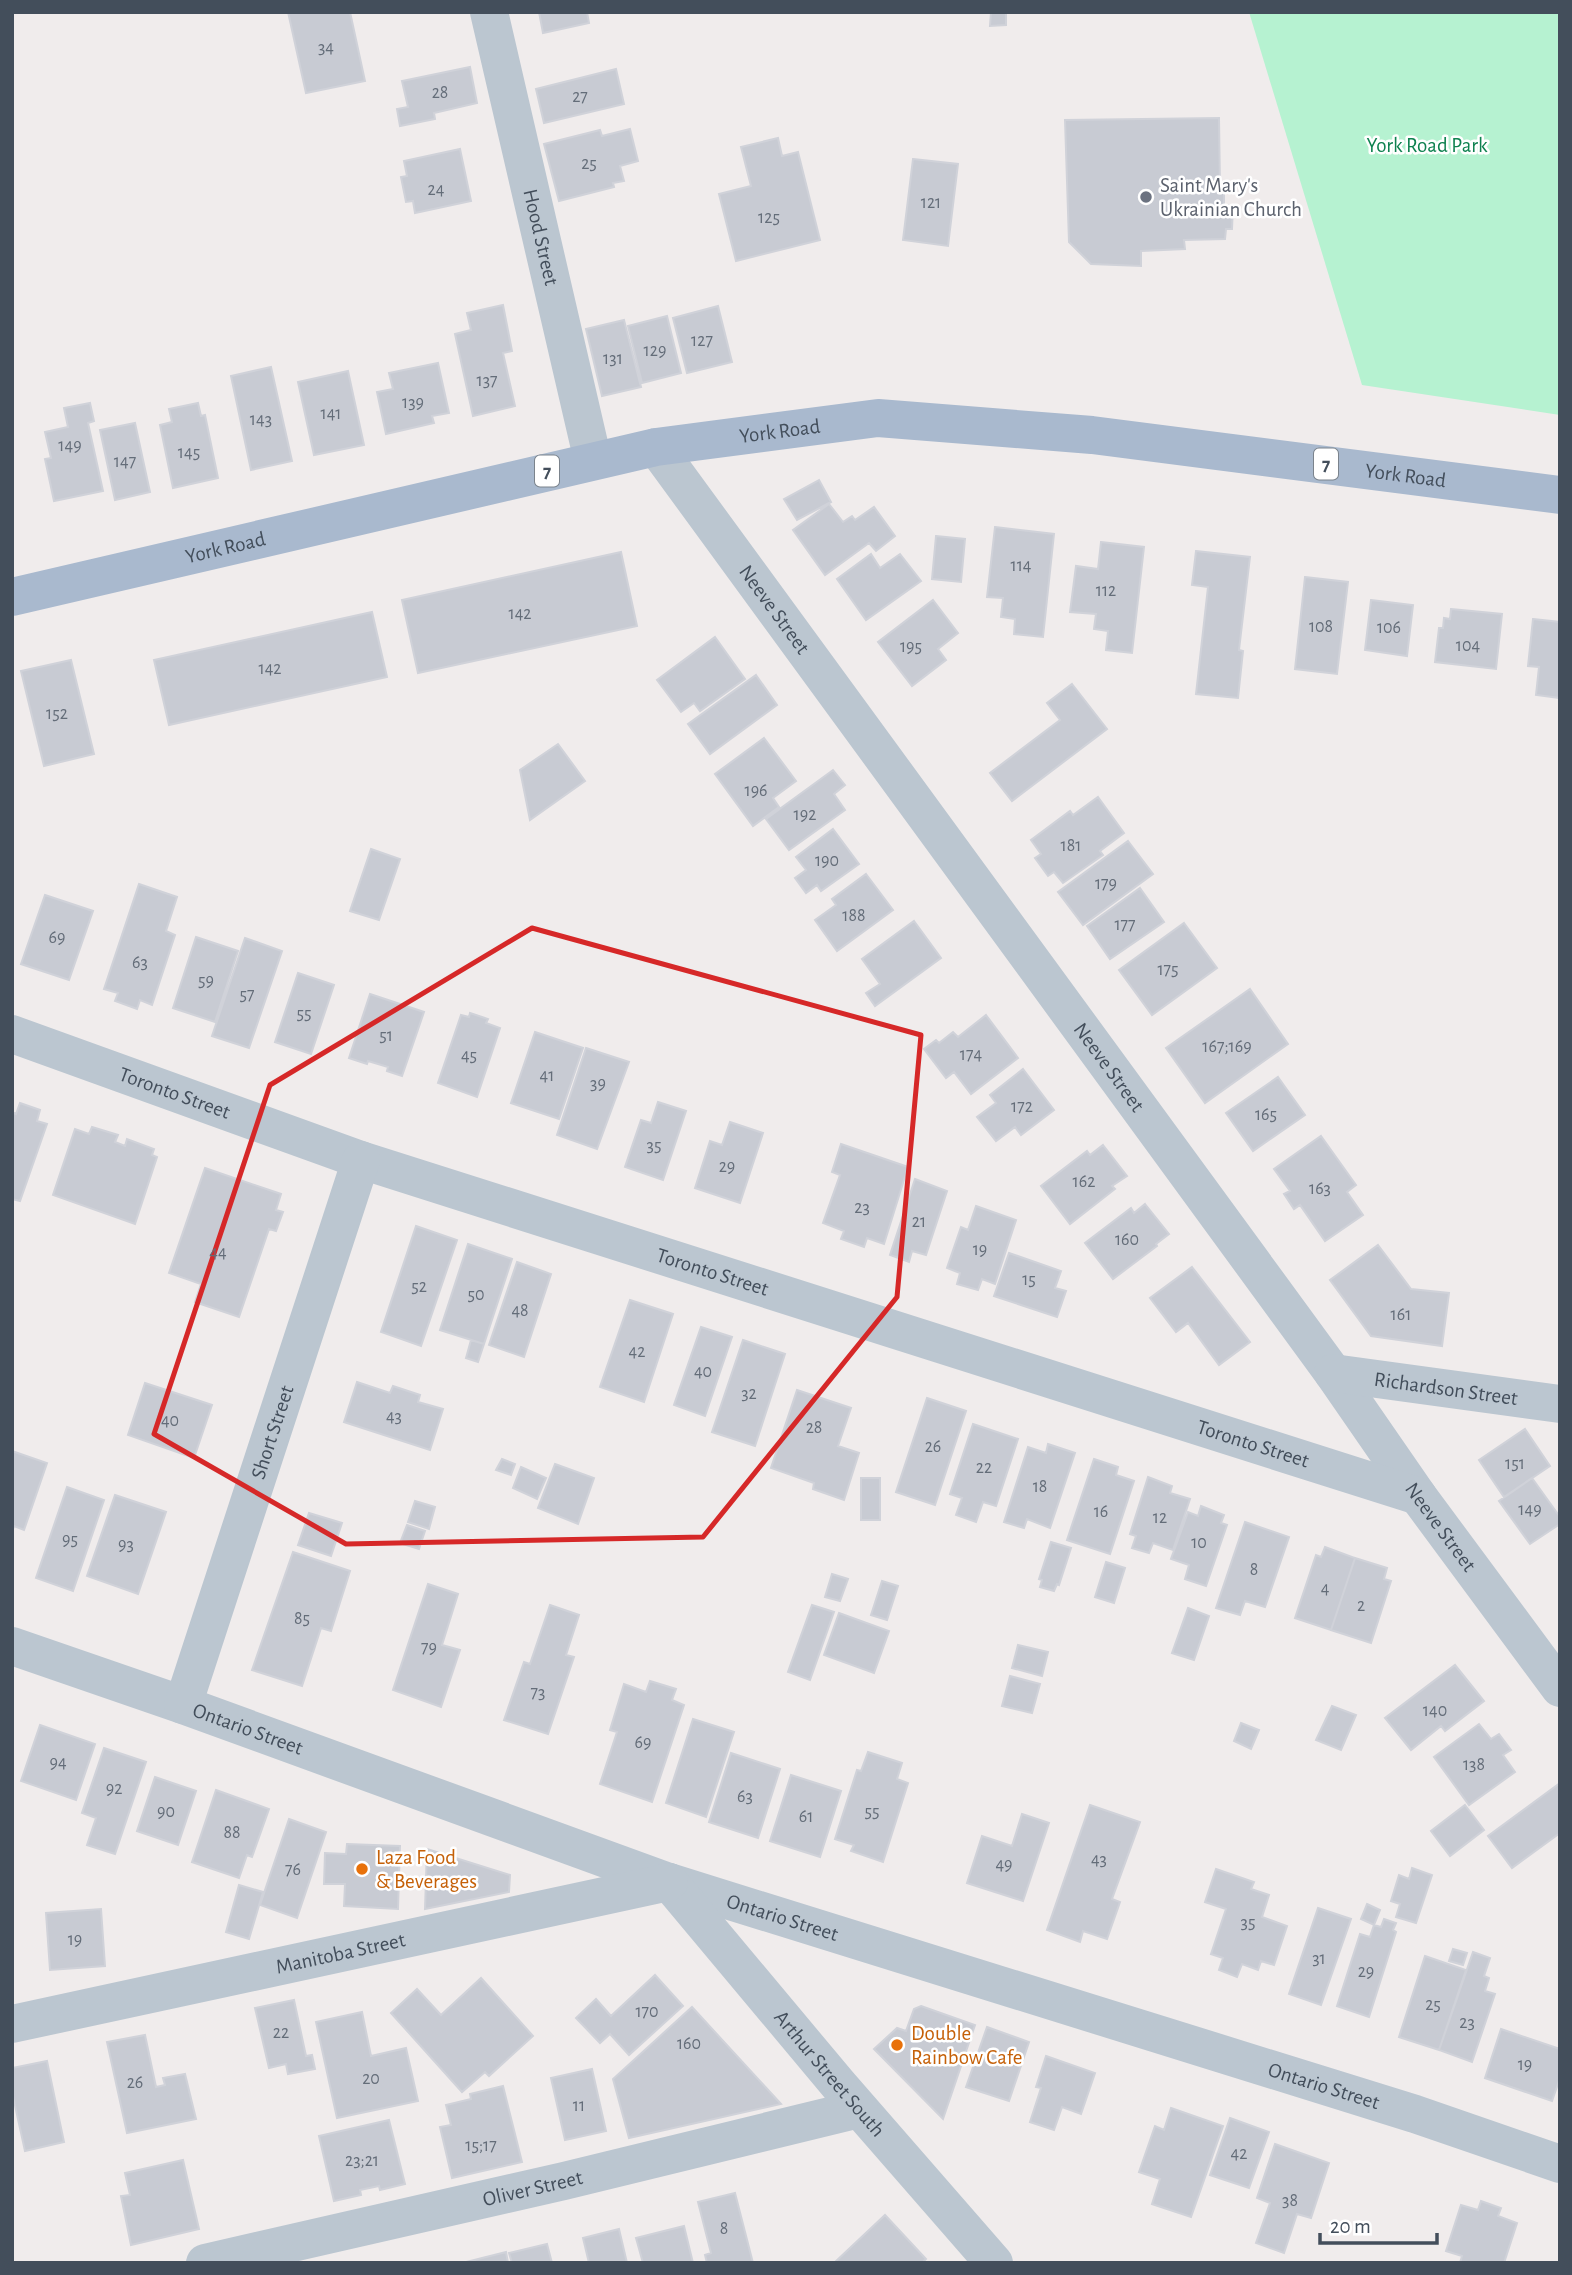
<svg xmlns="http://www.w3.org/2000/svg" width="1572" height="2275" font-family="'Alegreya Sans',sans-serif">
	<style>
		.green { fill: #b6f2d1 }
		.building { fill: #c8cbd3; stroke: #d0d2d9; stroke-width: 2 }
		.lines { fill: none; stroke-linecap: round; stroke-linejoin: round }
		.street { stroke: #bbc6d0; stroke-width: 38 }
		.primary { stroke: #a9b9ce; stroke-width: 38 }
		.marked { fill: none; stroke: #d62828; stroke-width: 5; stroke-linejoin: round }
		.worship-dot { fill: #6b7280; stroke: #fff; stroke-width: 2.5 }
		.food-dot { fill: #e8710a; stroke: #fff; stroke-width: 2.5 }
		.labels { text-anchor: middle; stroke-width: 5; stroke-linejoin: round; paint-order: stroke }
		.number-label { font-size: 18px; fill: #646d79 }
		.shield { fill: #fff; stroke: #7b838c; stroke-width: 2 }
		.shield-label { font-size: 19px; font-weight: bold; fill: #434e5b }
		.park-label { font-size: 21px; fill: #0f8250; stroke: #fff }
		.worship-label { font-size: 21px; fill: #5b616d; stroke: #fff; text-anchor: start }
		.street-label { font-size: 21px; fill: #434e5b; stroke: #fff }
		.food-label { font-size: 21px; fill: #c56008; stroke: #fff; text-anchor: start }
	</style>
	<rect width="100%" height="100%" fill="#f0ecec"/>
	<path class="green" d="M1249,12h311v403l-198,-30z"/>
	<path class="building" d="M288,12h62l15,69 -59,12z
		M539,12h48l2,11 -46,10z
		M991,12h15v13l-16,1z
		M470,67l7,36 -43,10 1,6 -35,7 -3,-17 11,-2 -6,-26z
		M616,69l8,35 -80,19 -8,-34z
		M1219,118l1,70h4v18l9,-1 -1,24h-6l-1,10 -41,1 1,9 -44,2v15l-50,-2 -22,-22 -4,-122z
		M630,129l8,32 -18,5 4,15 -11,2 1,4 -55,14 -15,-57 56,-14 2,6z
		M778,138l4,18 16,-4 22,88 -84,21 -17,-67 32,-8 -10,-39z
		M460,149l11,52 -56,12 -2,-12 -7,1 -5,-25 6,-1 -3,-15z
		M913,159l45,5 -10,82 -45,-6z
		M503,305l9,46 -9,2 12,53 -42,10 -18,-82 16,-4 -4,-17z
		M718,306l14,56 -45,11 -14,-55z
		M667,316l14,57 -39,10 -14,-57z
		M624,320l17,67 -39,9 -16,-67z
		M438,363l11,50 -17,3 2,7 -48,11 -9,-42 16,-3 -4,-16z
		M271,367l21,94 -41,9 -20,-94z
		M348,371l16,74 -50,10 -16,-73z
		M90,403l4,18 -6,2 15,68 -49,10 -9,-42 6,-1 -6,-26 23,-5 -4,-19z
		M198,403l3,13 4,-1 13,63 -45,10 -13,-63 12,-3 -3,-13z
		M135,423l15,69 -35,8 -15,-70z
		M819,480l12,22 -34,18 -13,-21z
		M829,504l14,18 9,-6 3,4 19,-13 21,29 -19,15 -7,-8 -44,32 -32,-45z
		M995,527l59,7 -11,103 -29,-3 1,-15 -14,-2 2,-19 -16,-1z
		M936,536l29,3 -4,43 -29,-3z
		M1101,542l43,5 -12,106 -26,-3 2,-19 -14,-2 2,-15 -26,-2 6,-46 22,3z
		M1196,551l54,6 -11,93 4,1 -5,47 -42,-4 12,-107 -16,-2z
		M621,552l16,74 -219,47 -16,-73z
		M871,554l9,14 20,-14 21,27 -55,39 -29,-41z
		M1305,577l43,5 -11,92 -42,-5z
		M933,600l25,33 -20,16 8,11 -34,26 -34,-44z
		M1371,600l42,5 -6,51 -42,-6z
		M1451,609l51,5 -6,55 -61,-7 4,-34h4l1,-10 6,1z
		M372,612l15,65 -218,48 -15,-65z
		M1533,619l27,3v76l-24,-3 3,-28 -11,-1z
		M715,637l30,42 -45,32 -6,-8 -13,9 -24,-32z
		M71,660l23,94 -50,12 -23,-95z
		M756,675l21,30 -67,49 -22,-30z
		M1072,684l35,45 -95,72 -22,-28 70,-53 -13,-17z
		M764,738l32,43 -23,17 6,9 -26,19 -38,-52z
		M558,744l27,37 -55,39 -10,-50z
		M833,770l12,15 -11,9 11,16 -56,40 -23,-31z
		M1098,797l26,36 -24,18 3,4 -40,28 -9,-11 -6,4 -13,-18 6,-4 -10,-14 39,-29 3,4z
		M833,829l26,35 -38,27 -4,-6 -11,8 -11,-15 11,-8 -10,-13z
		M1128,841l25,33 -70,51 -25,-33z
		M371,849l29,10 -21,61 -29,-9z
		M866,874l27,36 -56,41 -22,-31 21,-15 -4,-6z
		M139,884l38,13 -11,34 9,4 -23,70 -12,-5 -3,9 -22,-8 3,-8 -14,-4z
		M1140,888l24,34 -54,37 -23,-33z
		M45,895l48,16 -24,69 -48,-16z
		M914,921l27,37 -66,48 -9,-13 14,-9 -18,-25z
		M1184,923l33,45 -65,47 -33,-45z
		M196,937l42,14 -23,71 -42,-14z
		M245,938l37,13 -33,97 -37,-12z
		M298,973l36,12 -23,69 -36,-12z
		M1250,989l38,55 -83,59 -39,-55z
		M370,994l54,18 -22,64 -15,-5 1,-4 -20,-6 -1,3 -18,-6z
		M470,1013l18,6 -2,4 14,5 -23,69 -39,-14 23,-68 8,2z
		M986,1015l32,43 -47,36 -17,-22 -8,6 -22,-29 12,-9 3,3 14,-11 5,5z
		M535,1032l48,16 -24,71 -48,-16z
		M586,1048l43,14 -32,87 -40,-14z
		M1023,1069l31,41 -33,25 -6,-8 -19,14 -19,-24 19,-14 -6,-8z
		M1278,1077l27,38 -52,36 -27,-38z
		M658,1102l28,9 -23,69 -38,-13 16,-47 10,3z
		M20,1103l20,7 -3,11 10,3 -27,77 -8,-2v-87l4,2z
		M730,1122l33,11 -23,70 -45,-15 15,-47 12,4z
		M92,1127l26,8 -3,7 10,4 2,-7 27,10 -2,6 5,2 -22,67 -82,-29 22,-66 14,5z
		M1321,1136l35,49 -9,7 16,23 -38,26 -25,-36 -6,4 -10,-15 6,-3 -16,-22z
		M841,1144l67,23 -24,77 -17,-6 -3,9 -23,-8 3,-8 -21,-8 17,-48 -8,-3z
		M1103,1145l24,31 -15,10 3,3 -45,35 -29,-38 46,-35 3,4z
		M205,1168l76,26 -5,16 7,2 -7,19 -7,-2 -30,88 -44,-15 6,-18 -32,-11z
		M915,1179l32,12 -21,64 -14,-4 -3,11 -19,-7z
		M1145,1204l24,30 -13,10 1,2 -44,33 -28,-36 46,-35 3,5z
		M976,1206l40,14 -21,64 -13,-5 -4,11 -21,-6 3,-11 -13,-5 14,-41 7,3z
		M416,1226l41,14 -36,106 -40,-14z
		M468,1244l44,15 -28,85 -44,-14z
		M1378,1245l33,44 38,4 -7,53 -71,-10 -41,-56z
		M1009,1253l52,18 -6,17 11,3 -9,26 -63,-21z
		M517,1262l34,12 -27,83 -35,-12z
		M1192,1267l58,75 -31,23 -31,-42 -12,9 -26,-34z
		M630,1300l43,14 -29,88 -44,-15z
		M701,1327l31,10 -27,79 -31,-11z
		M471,1340l13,4 -6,18 -12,-4z
		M743,1340l42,14 -30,92 -43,-14z
		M357,1382l33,11 3,-7 27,9 -2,7 25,7 -13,41 -86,-28z
		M145,1383l67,22 -18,53 -66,-23z
		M797,1390l54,18 -13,38 21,7 -15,47 -31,-11 1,-6 -43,-15z
		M927,1398l39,13 -31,94 -39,-13z
		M973,1424l45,15 -22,67 -13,-4 -7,20 -20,-7 6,-17 -12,-4z
		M1525,1429l25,37 -46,31 -25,-37z
		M1048,1444l27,9 -25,75 -23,-9 -3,9 -20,-6 24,-75 18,6z
		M12,1451l35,12 -23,67 -10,-4 -2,6z
		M502,1459l13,5 -4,11 -15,-5z
		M1094,1459l24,8 -2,8 18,6 -24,73 -43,-14z
		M555,1464l39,14 -16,46 -40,-16z
		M521,1467l25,11 -9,21 -24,-11z
		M1148,1477l24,9 -2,7 20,6 -17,51 -20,-7 -4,10 -17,-5 4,-12 -6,-2z
		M861,1478h19v42h-19z
		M1532,1478l28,39v7l-30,20 -31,-43z
		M67,1487l37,13 -31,91 -37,-13z
		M115,1495l51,17 -28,82 -51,-18z
		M415,1501l20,6 -6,22 -21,-7z
		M1201,1506l23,9 -3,8 6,2 -21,61 -21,-7 4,-14 -18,-6 17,-47 10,4z
		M309,1513l33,10 -11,33 -33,-11z
		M1245,1522l44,15 -24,70 -20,-6 -5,14 -24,-7z
		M407,1525l18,6 -6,18 -19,-6z
		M1051,1542l20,6 -12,37 -2,-1 -3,7 -14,-4 2,-7 -3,-1z
		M1325,1547l30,11 -24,72 -36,-12 21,-63 5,2z
		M293,1552l57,19 -19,60 -10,-3 -19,58 -50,-16z
		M1355,1558l32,10 -3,11 7,2 -20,62 -40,-13z
		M1106,1562l19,6 -11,35 -19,-6z
		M832,1574l16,5 -8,22 -15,-4z
		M882,1581l16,5 -11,34 -16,-5z
		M428,1584l30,10 -16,51 18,5 -19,57 -48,-17z
		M550,1605l29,10 -13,40 8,2 -26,77 -44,-14 20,-58 6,2z
		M812,1605l22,7 -24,68 -22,-8z
		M1188,1608l21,8 -15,44 -22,-7z
		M839,1613l50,18 -15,42 -50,-18z
		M1018,1645l30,7 -6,24 -30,-8z
		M1455,1665l29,36 -39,30 -4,-5 -30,24 -26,-32z
		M1010,1676l30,8 -8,29 -30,-7z
		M650,1681l26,8 -4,11 12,5 -32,97 -52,-18 17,-52 -7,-2 14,-46 22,8z
		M1332,1706l24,9 -15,35 -25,-10z
		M693,1719l41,13 -28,85 -40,-14z
		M1241,1723l18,7 -8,19 -17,-8z
		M1479,1724l12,15 8,-5 12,16 -8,5 12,17 -46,33 -35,-48z
		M40,1725l55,19 -19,56 -55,-19z
		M104,1748l42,14 -31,92 -28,-9 9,-27 -14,-5z
		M868,1752l34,11 -5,16 11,4 -25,79 -32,-11 3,-6 -19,-6 22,-69 4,1z
		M731,1753l49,16 -22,69 -49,-16z
		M791,1775l50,16 -21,66 -50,-16z
		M155,1777l41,14 -18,54 -41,-14z
		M1560,1783v50l-48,35 -24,-32z
		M216,1790l53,19 -17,48 -5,-2 -8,23 -47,-16z
		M1090,1805l50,17 -28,77 8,3 -13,37 -24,-8 -3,11 -33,-12z
		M1465,1805l19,25 -34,26 -19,-25z
		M1022,1814l27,9 -26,78 -56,-18 15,-47 30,10z
		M289,1819l37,13 -29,86 -37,-13z
		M347,1844l53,2 -2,63 -54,-3 1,-22h-21l1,-31 21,1z
		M427,1849l83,26 -1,17 -84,17z
		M1412,1868l20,7 -16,48 -20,-6 4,-13 -9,-3 8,-26 10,4z
		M1216,1869l38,13 -3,7 18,6 -7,22 25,9 -13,39 -13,-4 -3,9 -16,-6 -5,13 -18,-7 4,-12 -12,-4 15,-45 -21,-7z
		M239,1885l24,7 -14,47 -23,-7z
		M1367,1904l13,6 -6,15 -13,-6z
		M1318,1908l33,11 -30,86 -32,-11z
		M101,1909l4,57 -55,4 -4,-57z
		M1384,1919l12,4 -3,7 3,2 -27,85 -32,-11 23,-72 10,3 4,-12 7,2z
		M1453,1949l14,4 -4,12 -14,-4z
		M1473,1952l17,6 -6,18 5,2 -4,13 10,3 -23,68 -33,-12z
		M1425,1956l41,14 -27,80 -40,-13z
		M655,1975l28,31 -54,49 -19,-21 -10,9 -24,-25 20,-19 15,17z
		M481,1978l52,58 -44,40 -4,-4 -23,20 -71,-79 26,-24 24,26z
		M294,2000l12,56 6,-1 3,14 -27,5 -2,-10 -17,4 -14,-60z
		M921,2006l54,19 -32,94 -69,-70 23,-21 9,3 8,-22z
		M692,2007l89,97 -152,34 -16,-59z
		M362,2012l9,44 35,-8 12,53 -81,17 -21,-96z
		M987,2027l42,15 -20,59 -43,-14z
		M1501,2029l59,20v29l-8,23 -67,-23z
		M145,2035l11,52 9,-2 -2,-7 22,-4 11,45 -69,14 -20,-91z
		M1046,2056l49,17 -14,41 -19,-7 -8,23 -24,-8 11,-34 -5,-1z
		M47,2061l17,81 -39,9 -13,-59v-24z
		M592,2069l14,62 -41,9 -14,-62z
		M503,2086l19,76 -70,16 -12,-51 11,-2 -5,-20 25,-6 -1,-5z
		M1171,2108l52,18 -32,91 -39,-13 8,-25 -21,-7 16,-46 9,4z
		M1230,2118l39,14 -20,56 -39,-13z
		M389,2120l16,64 -25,6 -1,-4 -19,4 1,5 -27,6 -15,-65z
		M1275,2144l54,19 -18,55 -14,-4 -13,39 -28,-10 14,-40 -13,-5z
		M183,2160l16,69 -68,16 -10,-49 9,-1 -5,-22z
		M735,2193l18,70h-46l-2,-8 6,-2 -13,-51z
		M1481,2201l20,7 -3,8 19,7 -13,40h-44l2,-7 -16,-5 15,-46 17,5z
		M885,2215l41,44 -4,4h-88z
		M684,2226l9,37h-50l-7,-25z
		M619,2229l8,34h-38l-6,-25z
		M547,2244l5,19h-40l-3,-10z
		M506,2252l2,11h-42v-1z"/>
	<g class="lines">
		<g class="street">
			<path id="s1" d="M489,12l104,449"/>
			<path id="s2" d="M656,447l677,926 85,123 142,192"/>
			<path id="s3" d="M12,1034l349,126 1057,336"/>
			<path id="s4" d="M1333,1373l227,31"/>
			<path id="s5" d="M12,1646l171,59 486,177 746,232 145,50"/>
			<path id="s6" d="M183,1705l178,-545"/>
			<path id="s7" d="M669,1882l169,202 156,179"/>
			<path id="s8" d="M12,2024l657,-142"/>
			<path id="s9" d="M205,2263l359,-82 295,-72"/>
		</g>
		<path class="primary" id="s10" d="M12,597l644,-150 222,-29 214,17 468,60"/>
	</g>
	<path class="marked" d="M532,928l389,107 -24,262 -194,240 -357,7 -192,-110 116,-349z"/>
	<circle class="worship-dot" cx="1146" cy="197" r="7"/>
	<g class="food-dot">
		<circle cx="362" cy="1869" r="7"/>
		<circle cx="897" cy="2045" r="7"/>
	</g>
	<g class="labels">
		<g class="number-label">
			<text x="326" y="53">34</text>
			<text x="440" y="98">28</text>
			<text x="580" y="102">27</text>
			<text x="589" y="169">25</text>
			<text x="436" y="195">24</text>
			<text x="931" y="208">121</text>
			<text x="769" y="223">125</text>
			<text x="702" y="346">127</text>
			<text x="655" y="356">129</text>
			<text x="613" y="364">131</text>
			<text x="487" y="386">137</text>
			<text x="413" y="408">139</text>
			<text x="331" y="419">141</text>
			<text x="261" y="425">143</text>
			<text x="70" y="451">149</text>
			<text x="189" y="458">145</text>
			<text x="125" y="467">147</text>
			<text x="1021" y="571">114</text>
			<text x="1106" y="596">112</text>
			<text x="520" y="619">142</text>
			<text x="1321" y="632">108</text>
			<text x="1389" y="633">106</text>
			<text x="1468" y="651">104</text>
			<text x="911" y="652">195</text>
			<text x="270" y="674">142</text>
			<text x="57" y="719">152</text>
			<text x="756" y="796">196</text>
			<text x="805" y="820">192</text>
			<text x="1071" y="851">181</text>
			<text x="827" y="866">190</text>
			<text x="1106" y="889">179</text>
			<text x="854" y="921">188</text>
			<text x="1125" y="930">177</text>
			<text x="57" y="943">69</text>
			<text x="140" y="968">63</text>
			<text x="1168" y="975">175</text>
			<text x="206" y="986">59</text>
			<text x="247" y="1000">57</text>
			<text x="304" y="1019">55</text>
			<text x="386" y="1041">51</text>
			<text x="1227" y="1052">167;169</text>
			<text x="971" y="1060">174</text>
			<text x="469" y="1061">45</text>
			<text x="547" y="1081">41</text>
			<text x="598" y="1089">39</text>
			<text x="1022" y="1112">172</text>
			<text x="1266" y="1120">165</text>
			<text x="654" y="1151">35</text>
			<text x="727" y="1172">29</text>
			<text x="1084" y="1187">162</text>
			<text x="1320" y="1194">163</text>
			<text x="862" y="1213">23</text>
			<text x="919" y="1227">21</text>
			<text x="1127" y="1245">160</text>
			<text x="980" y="1255">19</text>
			<text x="218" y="1258">44</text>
			<text x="1029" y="1285">15</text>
			<text x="419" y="1292">52</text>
			<text x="476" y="1300">50</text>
			<text x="520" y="1316">48</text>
			<text x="1401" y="1320">161</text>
			<text x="637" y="1357">42</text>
			<text x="703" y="1377">40</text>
			<text x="749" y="1399">32</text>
			<text x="394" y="1422">43</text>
			<text x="170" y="1426">40</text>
			<text x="814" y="1433">28</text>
			<text x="933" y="1452">26</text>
			<text x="1515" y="1469">151</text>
			<text x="984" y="1473">22</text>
			<text x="1040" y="1492">18</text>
			<text x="1530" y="1515">149</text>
			<text x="1101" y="1517">16</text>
			<text x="1160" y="1523">12</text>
			<text x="70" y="1545">95</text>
			<text x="1199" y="1548">10</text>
			<text x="126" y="1550">93</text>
			<text x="1254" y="1575">8</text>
			<text x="1325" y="1594">4</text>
			<text x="1361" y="1611">2</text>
			<text x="302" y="1624">85</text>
			<text x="429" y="1653">79</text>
			<text x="538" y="1698">73</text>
			<text x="1435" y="1716">140</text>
			<text x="643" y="1748">69</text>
			<text x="58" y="1768">94</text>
			<text x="1474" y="1770">138</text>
			<text x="114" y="1794">92</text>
			<text x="745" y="1802">63</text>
			<text x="166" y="1817">90</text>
			<text x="872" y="1817">55</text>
			<text x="806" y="1822">61</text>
			<text x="232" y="1838">88</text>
			<text x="1099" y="1865">43</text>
			<text x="1004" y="1870">49</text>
			<text x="293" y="1875">76</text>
			<text x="1248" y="1928">35</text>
			<text x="75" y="1945">19</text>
			<text x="1319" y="1964">31</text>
			<text x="1366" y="1977">29</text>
			<text x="1433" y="2010">25</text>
			<text x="647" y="2017">170</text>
			<text x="1467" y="2028">23</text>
			<text x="281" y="2038">22</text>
			<text x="689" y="2049">160</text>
			<text x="1525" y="2070">19</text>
			<text x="371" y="2084">20</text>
			<text x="135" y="2088">26</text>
			<text x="579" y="2111">11</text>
			<text x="481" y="2151">15;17</text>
			<text x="1239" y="2159">42</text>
			<text x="362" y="2166">23;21</text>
			<text x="1290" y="2206">38</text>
			<text x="724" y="2234">8</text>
		</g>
		<g class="shield">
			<rect x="1314" y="448.5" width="24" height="31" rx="5"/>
			<rect x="535" y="455.5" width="24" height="31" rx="5"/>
		</g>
		<g class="shield-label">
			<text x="1326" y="471">7</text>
			<text x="547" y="478">7</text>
		</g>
		<g class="park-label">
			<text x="1427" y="152">York Road Park</text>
		</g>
		<g class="worship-label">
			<text x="1160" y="192">Saint Mary's<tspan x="1160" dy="24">Ukrainian Church</tspan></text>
		</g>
		<g class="street-label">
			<text dy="7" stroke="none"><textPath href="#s1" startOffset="231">Hood Street</textPath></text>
			<text dy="7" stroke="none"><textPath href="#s10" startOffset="786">York Road</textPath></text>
			<text dy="7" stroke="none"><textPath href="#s10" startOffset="1416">York Road</textPath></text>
			<text dy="7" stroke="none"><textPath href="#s10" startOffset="219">York Road</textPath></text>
			<text dy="7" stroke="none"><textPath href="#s2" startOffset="201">Neeve Street</textPath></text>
			<text dy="7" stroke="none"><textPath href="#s2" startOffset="768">Neeve Street</textPath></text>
			<text dy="7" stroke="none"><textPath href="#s3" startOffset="173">Toronto Street</textPath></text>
			<text dy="7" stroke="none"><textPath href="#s3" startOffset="740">Toronto Street</textPath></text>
			<text dy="7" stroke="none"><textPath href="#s4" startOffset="114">Richardson Street</textPath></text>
			<text dy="7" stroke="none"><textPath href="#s6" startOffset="287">Short Street</textPath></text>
			<text dy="7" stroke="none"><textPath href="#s3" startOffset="1307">Toronto Street</textPath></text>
			<text dy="7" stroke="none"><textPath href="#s2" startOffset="1335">Neeve Street</textPath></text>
			<text dy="7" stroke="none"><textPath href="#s5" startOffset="250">Ontario Street</textPath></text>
			<text dy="7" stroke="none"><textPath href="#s5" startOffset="817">Ontario Street</textPath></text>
			<text dy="7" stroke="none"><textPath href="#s8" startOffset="336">Manitoba Street</textPath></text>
			<text dy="7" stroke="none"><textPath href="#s7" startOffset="250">Arthur Street South</textPath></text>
			<text dy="7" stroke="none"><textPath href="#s5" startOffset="1384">Ontario Street</textPath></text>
			<text dy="7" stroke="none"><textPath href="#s9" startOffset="336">Oliver Street</textPath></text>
		</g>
		<g class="food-label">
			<text x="376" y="1864">Laza Food<tspan x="376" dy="24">&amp; Beverages</tspan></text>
			<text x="911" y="2040">Double<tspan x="911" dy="24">Rainbow Cafe</tspan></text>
		</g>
	</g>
	<rect width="1572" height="2275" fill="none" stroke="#434e5b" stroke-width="28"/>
	<path d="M1320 2233v10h117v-10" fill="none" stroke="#434e5b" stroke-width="3.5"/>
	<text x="1330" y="2233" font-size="21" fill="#434e5b" stroke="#ffffff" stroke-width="5" paint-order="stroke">20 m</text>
</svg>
